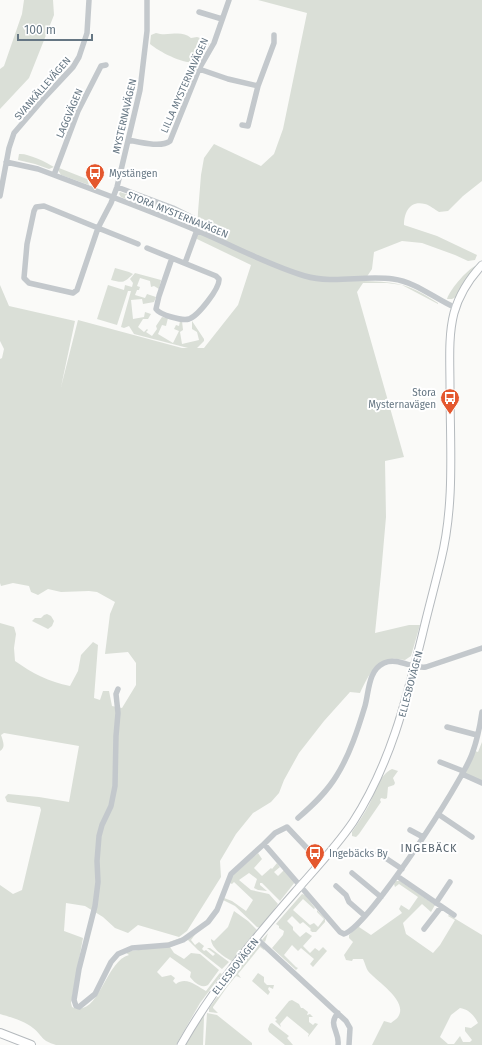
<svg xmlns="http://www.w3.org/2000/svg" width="482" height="1045" font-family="'Fira Sans',sans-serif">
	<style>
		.green { fill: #dadfd7; fill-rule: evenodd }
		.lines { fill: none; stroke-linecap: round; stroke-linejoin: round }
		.major-casing { stroke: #b5babe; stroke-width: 9 }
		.highway-casing { stroke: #b4b9bd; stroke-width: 10 }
		.minor { stroke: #c3c8cc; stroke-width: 5.5 }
		.major { stroke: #fff; stroke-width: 7 }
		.highway { stroke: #fff; stroke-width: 8 }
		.labels { text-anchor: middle; stroke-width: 4; stroke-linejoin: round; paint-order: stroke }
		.street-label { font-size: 10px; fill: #657683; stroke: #fff }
		.poi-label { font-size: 10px; fill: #657683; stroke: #fff; text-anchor: start }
		.neighbourhood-label { font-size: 11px; letter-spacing: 1px; fill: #57646e; stroke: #fff }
	</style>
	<rect width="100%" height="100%" fill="#fafaf8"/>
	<path class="green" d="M24,0h29l1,15 -25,63 -29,31v-40l4,-3 18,-52z
		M258,0h224v181l-19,15 -15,15 -9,1c-4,-2 -9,-7 -14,-8 -15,-4 -21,8 -21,21l33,11 40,19 -2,5 -7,1 -13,-6 -33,-12 -20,-2 -28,11 -2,17 -8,12c35,1 45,3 74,22v1l-36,-19 -15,-2h-24l-6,9 47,165 -19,4 1,56 -5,57 -6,59 34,-8h11l-9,31 -6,4c-4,0 -9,-2 -13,-1 -18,2 -25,20 -32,34l-10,-1 -26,29 -25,32 -15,27 -5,13 -8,9 -18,11 -17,21 -16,27 1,16 -34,54 -8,6 -41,-12 -10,8 -13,-5 -12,-11 -18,-11 -19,-3 -2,28 19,7 -12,65 1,4c27,12 33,-46 57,-52l-4,-3 27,-4 45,-16 -6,8 4,5 4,-3 5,4 -2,3 2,2 2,-1 7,6 2,-2 -8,-6h3l19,14 -7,7 -24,-19 -10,-10 -18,7 4,6 10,6 7,-6 9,1 19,16 -11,15c-7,4 -14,-3 -18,-8l1,-5 -21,-15 -13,15 5,5 9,-2 4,3 -2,3 3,3c10,-8 21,2 30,7l13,-17 1,-1 2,1 -22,29 -24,42h-120c-16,-5 -12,-8 -23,-17 -8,-7 -23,-11 -33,-14v-129l13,9 9,-4 19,-80 -1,-3 -33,-5 -2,-5 3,-3 31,3 30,5 10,-56 -75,-13 -3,2c2,6 5,13 -1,16v-128l14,4 2,7 -2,14 1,13c17,12 34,21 55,25l8,-15 3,-16 12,-13 5,3 -4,53 6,2 3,-9h6l3,15 10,2 14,-23v-22l-8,-11 -23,2 5,-40 5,-12 -18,-10 -8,-1 -28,1 -13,-3 -10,6 -7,-3 -2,-6 -16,-3 -12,3 -1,-3v-224l2,-1 2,-9 -4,-8v-56l9,21 66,15 -14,66 17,-67 104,28h6l-54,-14 -5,-8 -5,2 -3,-1 10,-36h-3l-11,34 -20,-6 11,-34 16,5 1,-5 7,2 1,-4 -3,-4 5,-6 26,7 -2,9 -5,-3 -3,1 -1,-6 -10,-3 -3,8 3,1 -1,3h-2l-2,5 10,3 2,-4 9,3 -2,5 -11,2 -1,-5 -11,1 2,19 11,-2 1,-5 6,2 -3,5h-5l-5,8 6,5 3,-3 1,1 -2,2 6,4 5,-7 -1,-3 6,-9 6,1 -2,8 -4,-1 -4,9 15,9 6,-12 -5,-2 2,-4 3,1 1,-5h2l1,9 -3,2 2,12 17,-4 -2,-8 -5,-3v-8l12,18v2l-7,7h7l34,-43 13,-40 -54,-26 1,-27 3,-37 3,-17 10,-14 47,22 13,-12 9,-25 24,-116z
		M156,33c12,4 25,-4 35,5l6,-1 10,3 2,4 -9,18c-13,4 -39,-9 -50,-18l1,-9z
		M19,154c9,-1 27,8 35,13l-5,2 -14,-5 -17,-4z
		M59,168l28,11 2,6 -28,-10 -3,-5z
		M120,192l49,16 22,11 2,4 -3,2 -69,-28 -2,-3z
		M479,264l-23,33 -4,2h-5c4,-11 21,-31 32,-35z
		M115,268l14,4 4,2c-9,9 -10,9 -22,6z
		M47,614l4,2 3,5 -2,5 -4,3 -16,-8 3,-3h6l3,-3z
		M482,742v40l-16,-8v-2l9,-21 3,1z
		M392,769l6,2 -5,7 2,5 -1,2 -6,2 -1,11 -2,1 -4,-1 -1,2 1,2 -22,32 -3,3 -4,-1v-4c6,-9 12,-18 17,-27 6,-12 10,-30 23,-36z
		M258,853l4,6 -8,9 8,8 9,-8 1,1 5,-6 3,4 -6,5 4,4 6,-6 11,12 -15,19 -18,-18h-2v2l7,6 -9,-1 -4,-2 3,-9 -8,-6 -10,7 12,10 18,4 9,10 -9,13 -9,11 -3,-1 -22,-21 -12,-6 1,-2 8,3 14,10 7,-11 -19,-18 -2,2 -2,-1 2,-7z
		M396,881h4l35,24 -4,7 -9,-8 -19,19 3,11 27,19 7,-8 15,-25 -7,-4 1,-1 33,20v110h-110l12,-24 7,2c2,-2 6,-4 7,-6 11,-16 -22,-36 -30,-46 -2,-3 -3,-8 -5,-12h-10l-1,2 -6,-1 -2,-5 9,-13 -4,-4v-3l15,-15 -5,7 12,8 31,-22 -3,-4 2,-4 8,5 9,-13 -19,-13 -4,3 -1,-3zM460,1008c8,1 14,7 18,15l-7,5 -6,-1v4l7,9 -2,2h-7l-3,-6 -6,8h-6l-8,-7 11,-22z
		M302,894l3,1 10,13 -1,1 -11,-10 -10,11 17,15 4,-2 4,4 6,-8 -7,-7v-2l8,9v3l-9,10h-4l-2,-2 1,-1 -8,-7 -3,2 -8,-8 -5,5 6,6v3l7,7 6,-5 6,4 -9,10 7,7 5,-5 4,3 4,-4 4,4 -14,16 -3,-3 4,-5 -13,-11 -3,3 -6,-6 -8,10 12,12 2,1 -2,2 -24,-22 11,-13 1,-4 -5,-3v-2l-3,-2 -8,9 -3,9 -3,-2z
		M234,911l14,10 9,9 -25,31c-8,-4 -21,-13 -21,-22l3,2 14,-14z
		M259,944l5,5v1l-4,-3 -22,27 3,4 -5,-2 -9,11 -14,20v1l5,5 -9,-1v-4l48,-63z
		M250,950l-44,60 -2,7 -1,28h-19l19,-34z
		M258,973l6,4v5l3,3h7l-1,4 -4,-2 -1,2 2,3 -2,3 -16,-14z
		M292,1000l7,4 2,4h2l5,4 -1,3 3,-1 3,3h-4v5l4,3 2,-2 3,1 -10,13v-1l1,-2 -22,-18 -7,8 1,3 -6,-6 2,-1 -2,-2 14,-17z
		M207,1013l10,2 35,28v2h-47z
		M272,1023l17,13 -2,2 6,7h-8l-16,-13 -1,-3 2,-5z"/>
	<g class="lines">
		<g class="major-casing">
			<path id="major" d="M181,1045c31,-55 72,-105 114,-153 20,-23 41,-45 58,-70 37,-57 53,-121 69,-186 6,-26 13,-51 19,-76 14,-57 9,-115 9,-173 0,-24 -2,-51 4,-74 5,-18 15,-34 28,-48"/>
		</g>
		<g class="highway-casing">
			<path id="highway" d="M0,1033l31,12"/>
		</g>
		<path class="minor" d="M199,12l23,7
			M199,69l29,10 30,7
			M242,125l6,1 10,-40 16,-43v-8
			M128,140c11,2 33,8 42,1l29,-72 15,-26 15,-43
			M6,162l32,7 16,6c48,18 97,36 144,56 36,15 70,34 107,45 28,8 59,-1 88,3 23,3 42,20 63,29
			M54,175l24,-64 23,-45 5,-1
			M117,187l56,21 20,10 3,5 1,7 -12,33
			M0,196l9,-48 5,-15 31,-36 28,-30 6,-10 8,-24 2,-33
			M138,244l-40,-16 -21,62 -4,3 -44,-10 -5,-5 3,-34 7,-33 2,-4 8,-1 54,22 13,-25 6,-16 23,-97 7,-59v-31
			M147,248l69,28 3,3c1,9 -21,37 -30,40 -7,2 -29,-4 -33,-10l3,-13 13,-38
			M118,689l-2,5 2,19 -2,23 -1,50 -4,20 -9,19 -3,11 -2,25 1,21 -3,24 -16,63 -5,31 2,6 3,1 16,-13 16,-32 7,-8 14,-6 37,-3 14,-5 25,-18 9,-12 14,-36 33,-30 76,88 4,2c25,-8 118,-152 128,-180 5,-13 8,-28 10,-42
			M447,727l30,8
			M440,762l23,9
			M462,774l20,9
			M438,814l34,23
			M298,818c15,-13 29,-26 39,-43 13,-21 21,-46 28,-69 4,-14 3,-36 19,-43 14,-6 28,6 42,4l56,-19
			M410,830l13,7
			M264,844l11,-11 12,-6 34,36
			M378,853l24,16
			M352,873l29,24
			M397,876l57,39
			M336,886l10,9 3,7 16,14
			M436,903l14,-21
			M424,929l17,-22
			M256,938l90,83 4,7 -1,17
			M338,1013c-11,12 2,18 0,32"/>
		<use href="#major" class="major"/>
		<use href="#highway" class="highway"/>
	</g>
	<defs>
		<g id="bus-pin" transform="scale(1)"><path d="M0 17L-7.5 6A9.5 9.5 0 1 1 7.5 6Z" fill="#e4572e" stroke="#fff"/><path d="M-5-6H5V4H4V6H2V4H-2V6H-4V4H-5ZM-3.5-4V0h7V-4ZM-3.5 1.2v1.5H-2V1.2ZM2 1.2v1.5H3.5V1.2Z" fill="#fff"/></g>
	</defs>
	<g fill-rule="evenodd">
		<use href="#bus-pin" x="95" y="173"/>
		<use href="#bus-pin" x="450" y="398"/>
		<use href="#bus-pin" x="315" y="853"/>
	</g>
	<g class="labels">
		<g class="street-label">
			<text transform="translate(184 85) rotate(-66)" y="4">LILLA MYSTERNAVÄGEN</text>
			<text transform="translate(42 88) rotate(-49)" y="4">SVANKÄLLEVÄGEN</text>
			<text transform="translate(69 113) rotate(-67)" y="4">LAGGVÄGEN</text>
			<text transform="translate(124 116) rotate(-77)" y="4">MYSTERNAVÄGEN</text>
			<text transform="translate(178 214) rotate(22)" y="4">STORA MYSTERNAVÄGEN</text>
			<text transform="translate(410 684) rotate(-75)" y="4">ELLESBOVÄGEN</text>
			<text transform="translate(235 966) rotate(-52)" y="4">ELLESBOVÄGEN</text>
		</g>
		<g class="poi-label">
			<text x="109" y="177">Mystängen</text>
			<text x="436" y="396" text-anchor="end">Stora<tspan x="436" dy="12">Mysternavägen</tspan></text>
			<text x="329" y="857">Ingebäcks By</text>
		</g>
		<g class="neighbourhood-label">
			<text x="429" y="852">INGEBÄCK</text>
		</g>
	</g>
	<path d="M18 34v6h74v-6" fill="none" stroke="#657683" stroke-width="2"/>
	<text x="24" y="34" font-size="12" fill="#657683" stroke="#ffffff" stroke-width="3" paint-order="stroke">100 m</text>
</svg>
